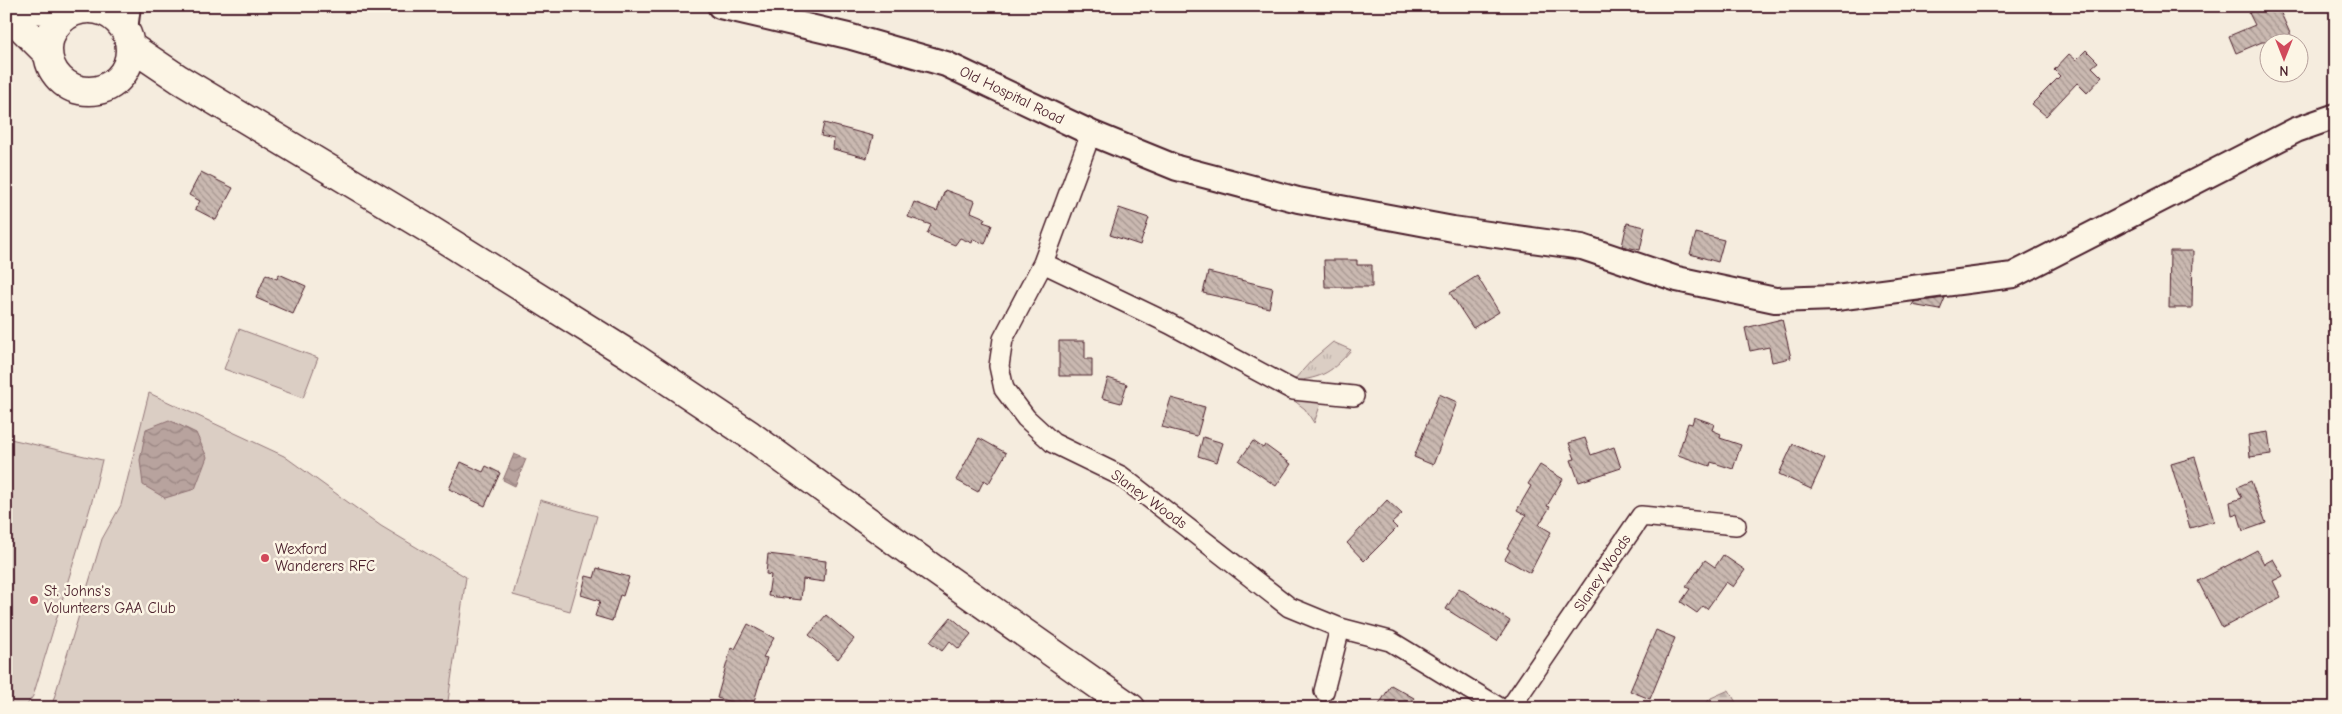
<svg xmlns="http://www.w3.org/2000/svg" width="2342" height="714" font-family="'Comic Neue',sans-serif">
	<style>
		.grass { fill: url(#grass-tufts); stroke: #927678 }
		.forest { fill: url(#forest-firs); stroke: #927678 }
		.pitch { fill: #dbcec4; stroke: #927678 }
		.water { fill: url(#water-waves); stroke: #8c6e70 }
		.building { fill: url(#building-back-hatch); stroke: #4a1f2b }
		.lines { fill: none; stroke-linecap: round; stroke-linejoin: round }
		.minor-casing { stroke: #4a1f2b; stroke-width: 22 }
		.tertiary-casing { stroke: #4a1f2b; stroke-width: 28 }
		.secondary-casing { stroke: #4a1f2b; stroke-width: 31 }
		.minor { stroke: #fcf5e5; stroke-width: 19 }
		.tertiary { stroke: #fcf5e5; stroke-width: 24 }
		.secondary { stroke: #fcf5e5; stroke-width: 28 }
		.poi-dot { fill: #d1495b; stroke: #fcf5e5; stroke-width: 2 }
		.labels { text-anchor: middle; stroke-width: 5; stroke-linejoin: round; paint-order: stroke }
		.street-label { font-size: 15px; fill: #4a1f2b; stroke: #fcf5e5 }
		.poi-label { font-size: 15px; fill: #4a1f2b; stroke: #fcf5e5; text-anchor: start }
	</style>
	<defs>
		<pattern id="grass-tufts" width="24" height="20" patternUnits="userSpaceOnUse" patternTransform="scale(1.25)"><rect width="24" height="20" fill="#dbcec4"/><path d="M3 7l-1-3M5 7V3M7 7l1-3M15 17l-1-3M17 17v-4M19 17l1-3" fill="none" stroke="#bdb0a9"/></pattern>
		<pattern id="forest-firs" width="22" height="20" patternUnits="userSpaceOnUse" patternTransform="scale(1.25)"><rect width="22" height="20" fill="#dbcec4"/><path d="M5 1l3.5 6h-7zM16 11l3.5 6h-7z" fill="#bdb0a9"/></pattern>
		<pattern id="water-waves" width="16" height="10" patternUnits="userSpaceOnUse" patternTransform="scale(1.25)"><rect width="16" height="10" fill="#b8a39e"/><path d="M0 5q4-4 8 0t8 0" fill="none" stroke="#988481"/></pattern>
		<pattern id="building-back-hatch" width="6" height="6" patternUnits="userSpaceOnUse" patternTransform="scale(1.25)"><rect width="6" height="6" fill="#cab9b1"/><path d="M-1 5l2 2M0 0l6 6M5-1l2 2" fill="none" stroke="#a69690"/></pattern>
	</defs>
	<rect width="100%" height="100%" fill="#f5ecde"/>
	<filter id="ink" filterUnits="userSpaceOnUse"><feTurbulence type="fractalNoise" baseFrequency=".02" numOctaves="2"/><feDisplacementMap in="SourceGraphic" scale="10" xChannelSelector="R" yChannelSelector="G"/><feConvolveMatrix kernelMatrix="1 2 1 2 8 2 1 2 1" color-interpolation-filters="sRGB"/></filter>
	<g filter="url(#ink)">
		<path class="grass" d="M1333,342l18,8c-19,22 -28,28 -58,31l20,-22z
			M1288,396l29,4 3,6 -6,17 -9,-14z"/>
		<path class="forest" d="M1729,690l10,18h-38l10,-10z"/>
		<path class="pitch" d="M239,329l79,29 -15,40 -79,-29z
			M149,393l135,63 97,70 85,51 -19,131h-396l51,-169 19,-34z
			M6,438l96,22 -11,45 -58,191 -8,12h-19z
			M540,500l57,16 -27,95 -57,-16z"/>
		<path class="water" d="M169,420l27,13 11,24 -12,32 -30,9 -22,-13 -3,-25 6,-31z
			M514,454l12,5 -11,27 -12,-6z"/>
		<path class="building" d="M2258,6h13l3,6 5,-3 15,33h-32l-26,11 -7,-17 26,-11 -6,-12 8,-3z
			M2086,50l12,12 -6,5 10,10 -15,16 -10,-10 -31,33 -14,-12 28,-28 -6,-6 15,-16 7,6z
			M824,123l49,13 -6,22 -34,-9 1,-10 -13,-3z
			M201,172l32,16 -17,32 -21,-11 5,-8 -11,-6z
			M945,190l30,11 -4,11 14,6 -2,4 9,3 -7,19 -12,-5 -1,4 -12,-5 -5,7 -28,-11 4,-9 -23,-8 6,-15 23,9z
			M1119,208l30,10 -9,27 -30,-10z
			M1627,223l18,4 -5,23 -18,-4z
			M1696,233l28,7 -6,22 -28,-8z
			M2170,251h23l-1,57h-23z
			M1324,260h33v5h15v22h-47z
			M1208,272l65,16 -4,20 -66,-15z
			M266,274l11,5 2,-5 27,12 -13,28 -37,-16z
			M1477,276l22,36 -26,16 -23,-35z
			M1945,298l-5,12 -28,-5 2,-3z
			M1782,319l9,39 -19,4 -3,-15 -19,4 -5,-23z
			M1059,341h26v18h7v17h-33z
			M1108,378l19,6 -6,19 -19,-5z
			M1439,394l18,8 -24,63 -19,-8z
			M1171,398l34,9 -8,29 -35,-9z
			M1694,417l20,7 -2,6 9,4 -1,4 21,7 -8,24 -22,-7 -1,4 -32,-11 10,-32 4,1z
			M2268,432l3,22 -21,3 -2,-22z
			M1203,437l20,6 -6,19 -19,-6z
			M979,438l27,15 -17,30 -5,-3 -6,12 -22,-12z
			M1585,438l6,17 23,-8 7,21 -42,14 -8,-22 4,-1 -6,-16z
			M1253,441l10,7 2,-3 26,19 -15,22 -37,-25z
			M1793,444l32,15 -14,30 -32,-15z
			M2195,457l19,64 -24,7 -19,-64z
			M461,462l22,10 3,-6 14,7 -15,33 -36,-17z
			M1540,465l23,14 -16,27 3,1 -11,18 12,7 -21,41 -25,-14 5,-9 -3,-2 19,-33 -9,-5 14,-24 -3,-2z
			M2251,481l15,42 -23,8 -5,-17 -6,2 -2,-14 12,-4 -5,-11z
			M1387,500l15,14 -10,9 5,5 -33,33 -17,-18z
			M2257,550l7,14 9,-5 10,17 -10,5 8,16 -59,31 -24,-47z
			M768,554l58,7 -2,21 -21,-3 -2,21 -33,-4 3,-21 -5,-1z
			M1723,555l22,15 -12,17 -7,-5 -19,27 -4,-3 -6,7 -16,-11 9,-13 -4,-2 19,-27 10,7z
			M597,568l32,9 -6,19 -3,-1 -8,26 -17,-5 5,-15 -19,-6 5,-19 8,2z
			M1459,588l51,33 -13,20 -51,-32z
			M826,615l28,24 -16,20 -29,-24z
			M951,617l20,17 -12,15 -9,-8 -8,10 -12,-9z
			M748,624l26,14 -11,19 4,1 -15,50 -35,-10 14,-50 4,1z
			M1656,630l19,8 -25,61 -20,-8z
			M1391,685l23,13 -6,10h-31z"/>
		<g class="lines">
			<g class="minor-casing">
				<path id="minor" d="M1091,133l-48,130 -40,76 -4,27 5,23 22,29 27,25 68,33 168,131 51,21 50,13 110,67
					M1043,263l127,61 123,66 61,6
					M1324,691l16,-63
					M1510,708l131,-192 95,9"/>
			</g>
			<g class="tertiary-casing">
				<path id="tertiary" d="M720,6l128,30 98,28 145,69 86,35 121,32 155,29 129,18 95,32 98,21 61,-2 177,-23 283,-145 40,-14
					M85,9l3,-3
					M125,30l3,-24"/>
			</g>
			<g class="secondary-casing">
				<path id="secondary" d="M16,6l53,8
					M48 50a41 41 0 1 1 82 0a41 41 0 1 1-82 0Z
					M6,12l42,42
					M130,46l49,33 248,149 203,127 120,80 182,133 199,140"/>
			</g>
			<use href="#minor" class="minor"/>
			<use href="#tertiary" class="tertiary"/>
			<use href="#secondary" class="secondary"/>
		</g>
	</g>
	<g class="poi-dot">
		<circle cx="265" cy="558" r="5"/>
		<circle cx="34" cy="600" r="5"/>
	</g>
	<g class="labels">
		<g class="street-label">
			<text transform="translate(1012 95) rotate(26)" y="5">Old Hospital Road</text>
			<text transform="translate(1149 499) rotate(36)" y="5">Slaney Woods</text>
			<text transform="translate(1602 573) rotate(-56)" y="5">Slaney Woods</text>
		</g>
		<g class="poi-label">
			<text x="275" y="554">Wexford<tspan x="275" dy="17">Wanderers RFC</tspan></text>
			<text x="44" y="596">St. Johns's<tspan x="44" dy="17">Volunteers GAA Club</tspan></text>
		</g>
	</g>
	<rect width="2342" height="714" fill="none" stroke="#fcf5e5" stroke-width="25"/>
	<rect x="12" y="12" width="2317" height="689" fill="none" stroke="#4a1f2b" stroke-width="2" filter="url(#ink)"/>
	<g transform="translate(2284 58) rotate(180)"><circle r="24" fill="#fcf5e5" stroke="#b59f9b"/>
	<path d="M0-4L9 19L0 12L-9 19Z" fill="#d1495b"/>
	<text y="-8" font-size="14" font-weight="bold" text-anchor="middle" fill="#4a1f2b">N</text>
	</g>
</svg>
